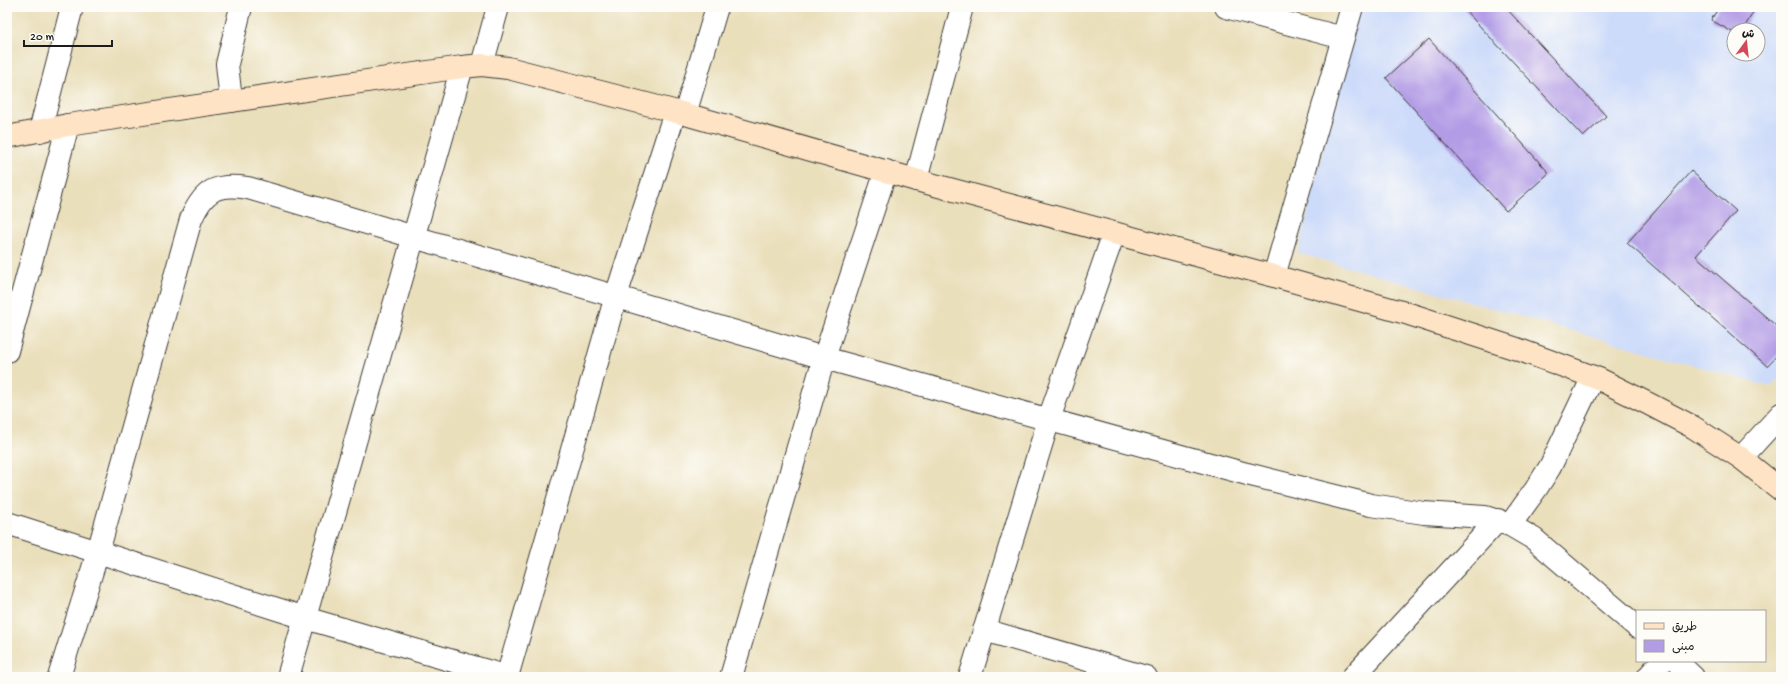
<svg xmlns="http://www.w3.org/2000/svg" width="1788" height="684" font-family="'Gochi Hand','Playpen Sans Arabic',sans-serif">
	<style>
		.built { fill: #cddbfa; fill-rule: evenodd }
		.building { fill: #b29ce6 }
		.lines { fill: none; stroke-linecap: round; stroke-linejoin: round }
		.street-casing { stroke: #3b3934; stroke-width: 24 }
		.secondary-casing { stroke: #3b3934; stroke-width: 24 }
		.street { stroke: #fff; stroke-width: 22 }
		.secondary { stroke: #fee4c5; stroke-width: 22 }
	</style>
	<rect width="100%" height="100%" fill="#fdfcf7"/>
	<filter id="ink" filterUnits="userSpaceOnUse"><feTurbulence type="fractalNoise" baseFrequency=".025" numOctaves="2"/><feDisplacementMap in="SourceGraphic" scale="8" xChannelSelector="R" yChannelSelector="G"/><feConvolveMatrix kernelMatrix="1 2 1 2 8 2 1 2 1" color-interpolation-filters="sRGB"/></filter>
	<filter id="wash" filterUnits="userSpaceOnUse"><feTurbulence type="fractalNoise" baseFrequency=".012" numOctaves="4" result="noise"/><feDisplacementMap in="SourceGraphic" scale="16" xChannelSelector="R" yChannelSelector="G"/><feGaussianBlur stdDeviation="0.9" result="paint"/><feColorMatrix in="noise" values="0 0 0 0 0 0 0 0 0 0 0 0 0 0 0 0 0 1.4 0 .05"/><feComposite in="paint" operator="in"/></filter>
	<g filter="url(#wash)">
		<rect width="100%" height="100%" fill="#eadfbb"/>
		<path class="built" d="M1359,7h422v368l-10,12 -473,-134 58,-241zM1734,30h24v24h-24z"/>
		<g id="blocks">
			<path class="building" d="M1462,7h43l101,109 -23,21z
				M1719,7h37l-13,23h-9v3l-23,-13z
				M1429,39l120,134 -43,38 -120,-133z
				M1691,171l45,40 -40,45 85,74v21l-14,15 -140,-123z"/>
		</g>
	</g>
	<g filter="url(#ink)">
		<use href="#blocks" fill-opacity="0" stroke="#3b3934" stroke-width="1"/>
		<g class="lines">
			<g class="street-casing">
				<path id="street" d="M1226,7l117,31
					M482,65l16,-58
					M231,101l-4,-37 14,-57
					M685,114l32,-107
					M40,131l32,-124
					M916,180l46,-173
					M1274,276l78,-269
					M7,351l61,-226
					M1741,458l40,-44
					M7,523l298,95 203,59
					M1510,525l26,-36 14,-22 43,-90
					M984,630l162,47
					M1676,661l17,16
					M59,677l39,-125 93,-333c13,-29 25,-36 57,-31l576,170 423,116 124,31 53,8 61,4 25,8 24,14 103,88
					M288,677l174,-610
					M507,677l109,-381 59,-184
					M731,677l93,-319 62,-187
					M970,677l79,-258 65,-186
					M1353,677l145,-157
					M1648,677l14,-16"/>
			</g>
			<g class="secondary-casing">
				<path id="secondary" d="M7,137l61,-12 394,-58 20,-2 26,3 177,46 231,66 358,96 135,38 108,35 82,30 50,25 44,23 48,31 40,32"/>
			</g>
			<use href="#street" class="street"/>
			<use href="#secondary" class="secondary"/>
		</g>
	</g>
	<rect width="1788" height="684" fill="none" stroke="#fdfcf7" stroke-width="24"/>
	<rect x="1636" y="610" width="130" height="52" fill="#fdfcf7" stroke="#a3a29f"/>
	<rect x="1644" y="623" width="20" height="6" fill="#fee4c5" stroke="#a3a29f"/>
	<text x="1672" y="630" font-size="12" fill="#1c1c1c">طريق</text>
	<rect x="1644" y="640" width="20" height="12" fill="#b29ce6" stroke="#a3a29f"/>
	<text x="1672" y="650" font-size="12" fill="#1c1c1c">مبنى</text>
	<g transform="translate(1746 42) rotate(15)"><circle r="19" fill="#fdfcf7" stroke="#a3a29f"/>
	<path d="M0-3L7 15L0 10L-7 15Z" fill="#d1495b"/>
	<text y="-6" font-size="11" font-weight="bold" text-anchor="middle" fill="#1c1c1c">ش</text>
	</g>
	<path d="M24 40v6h88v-6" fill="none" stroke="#1c1c1c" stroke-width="2"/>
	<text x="30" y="40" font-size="12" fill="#1c1c1c" stroke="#fdfcf7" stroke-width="3" paint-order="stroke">20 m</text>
</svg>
